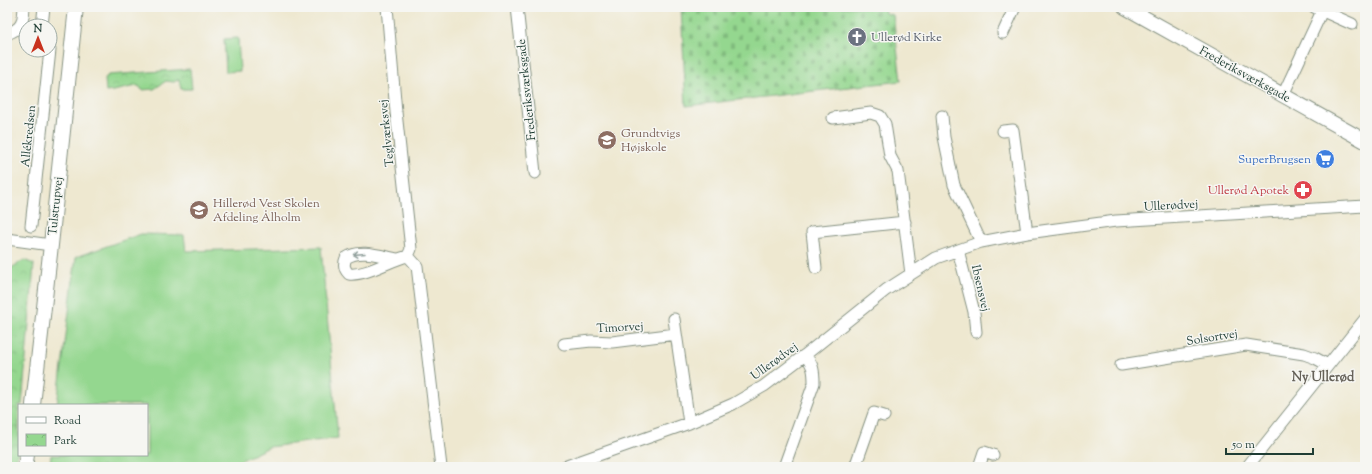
<svg xmlns="http://www.w3.org/2000/svg" width="1372" height="474" font-family="'Sorts Mill Goudy',serif">
	<style>
		.grass { fill: #94d78f; stroke: #5a8a62 }
		.cemetery { fill: url(#cemetery-stones); stroke: #5a8a62 }
		.park { fill: url(#park-crowns); stroke: #5a8a62 }
		.lines { fill: none; stroke-linecap: round; stroke-linejoin: round }
		.minor-casing { stroke: #869282; stroke-width: 13 }
		.tertiary-casing { stroke: #869282; stroke-width: 16 }
		.minor { stroke: #fff; stroke-width: 11 }
		.tertiary { stroke: #fff; stroke-width: 14 }
		.oneway { stroke: #8f9e9a }
		.labels { text-anchor: middle; stroke-width: 3; stroke-linejoin: round; paint-order: stroke }
		.worship-label { font-size: 12px; fill: #5b616d; stroke: #f6f6f2; text-anchor: start }
		.street-label { font-size: 12px; fill: #1f3d34; stroke: #f6f6f2 }
		.education-label { font-size: 12px; fill: #785e54; stroke: #f6f6f2; text-anchor: start }
		.shop-label { font-size: 12px; fill: #366cbe; stroke: #f6f6f2; text-anchor: end }
		.health-label { font-size: 12px; fill: #be3a42; stroke: #f6f6f2; text-anchor: end }
		.neighbourhood-label { font-size: 13px; font-weight: bold; fill: #666259; stroke: #f6f6f2 }
	</style>
	<defs>
		<pattern id="cemetery-stones" width="16" height="16" patternUnits="userSpaceOnUse"><rect width="16" height="16" fill="#94d78f"/><path d="M2 7V4a2 2 0 0 1 4 0v3zM10 15v-3a2 2 0 0 1 4 0v3z" fill="#7fb97c"/></pattern>
		<pattern id="park-crowns" width="20" height="18" patternUnits="userSpaceOnUse"><rect width="20" height="18" fill="#94d78f"/><path d="M2 6a3 3 0 1 1 6 0M12 15a3 3 0 1 1 6 0" fill="none" stroke="#7fb97c"/></pattern>
	</defs>
	<rect width="100%" height="100%" fill="#f6f6f2"/>
	<filter id="ink" filterUnits="userSpaceOnUse"><feTurbulence type="fractalNoise" baseFrequency=".025" numOctaves="2"/><feDisplacementMap in="SourceGraphic" scale="8" xChannelSelector="R" yChannelSelector="G"/><feConvolveMatrix kernelMatrix="1 2 1 2 8 2 1 2 1" color-interpolation-filters="sRGB"/></filter>
	<filter id="wash" filterUnits="userSpaceOnUse"><feTurbulence type="fractalNoise" baseFrequency=".012" numOctaves="4" result="noise"/><feDisplacementMap in="SourceGraphic" scale="16" xChannelSelector="R" yChannelSelector="G"/><feGaussianBlur stdDeviation="0.9" result="paint"/><feColorMatrix in="noise" values="0 0 0 0 0 0 0 0 0 0 0 0 0 0 0 0 0 1.4 0 .05"/><feComposite in="paint" operator="in"/></filter>
	<g filter="url(#wash)">
		<rect width="100%" height="100%" fill="#eee8d0"/>
		<path class="grass" d="M238,38l2,33 -14,1 -2,-33z
			M141,234l43,1 2,16 135,-4 17,191 -69,9 -42,20h-169l-8,-4 1,-8h96v-50h-90l19,-148z"/>
		<path class="cemetery" d="M681,7h203l1,6 8,2 8,66 -215,25z"/>
		<path class="park" d="M190,69l2,20h-11l-2,-10 -5,3 -8,-1 -12,8 -12,1 -3,-4c-12,1 -21,5 -33,6l-1,-14 3,-3z
			M24,260l10,4 -12,141h-3v31l-3,31h-9v-189l1,-8z"/>
	</g>
	<g filter="url(#ink)">
		<g class="lines">
			<g class="minor-casing">
				<path id="minor" d="M387,7l9,105 15,137 -3,7c-18,4 -42,20 -59,18 -5,-5 -6,-9 -3,-16 14,-10 35,-2 51,1
					M517,7l18,166
					M1314,7l38,17
					M42,26l2,-19
					M1003,33l12,-26
					M7,34c16,-6 16,-12 17,-27
					M1283,95l39,-84
					M942,116l2,21 10,48 27,57
					M833,118l38,-5 9,3 5,8 5,32 8,15 13,103
					M1003,131l10,-1 14,103
					M31,226l19,-176
					M7,239l44,6
					M958,250l16,62 2,20
					M408,256l9,10 24,201
					M816,268l-4,-36 93,-10
					M674,319l15,104
					M564,344l27,-3 21,1 64,-8
					M1121,365l125,-20 58,9 11,4 13,7
					M564,467l125,-44 44,-19 31,-18 41,-31 81,-65 50,-32 45,-16 46,-9 89,-12 249,-15
					M784,467l30,-84c0,-13 -1,-18 -9,-28
					M855,467l19,-54 10,3
					M979,467l5,-15 9,3
					M1247,467l118,-148"/>
			</g>
			<g class="tertiary-casing">
				<path id="tertiary" d="M1125,7l240,134
					M33,405l18,-160 25,-238
					M25,467l2,-12"/>
			</g>
			<use href="#minor" class="minor"/>
			<use href="#tertiary" class="tertiary"/>
		</g>
		<defs><path id="oneway-shaft" d="M-6 0H5M1.5-3L5.5 0L1.5 3" fill="none" stroke-width="1.6" stroke-linecap="round" stroke-linejoin="round"/></defs>
		<use class="oneway" href="#oneway-shaft" transform="translate(359 254) rotate(175)"/>
	</g>
	<defs>
		<g id="church-disc" transform="scale(1)"><circle r="9.5" fill="#6b7280" stroke="#f6f6f2"/><path d="M-1.2-6h2.4v3.5h3.3v2.4h-3.3V6h-2.4V-.1h-3.3v-2.4h3.3Z" fill="#fff"/></g>
		<g id="school-disc" transform="scale(1)"><circle r="9.5" fill="#8d6e63" stroke="#f6f6f2"/><path d="M0-5L7-2L0 1L-7-2ZM-4 1L0 2.5L4 1V4Q0 6-4 4Z" fill="#fff"/></g>
		<g id="supermarket-disc" transform="scale(1)"><circle r="9.5" fill="#3f7fe0" stroke="#f6f6f2"/><path d="M-6-5.5h2.5l.6 2H6L4.5 2H-2.5L-4.4-4H-6ZM-1.5 3.2a1.3 1.3 0 1 0 .1 0ZM3 3.2a1.3 1.3 0 1 0 .1 0Z" fill="#fff"/></g>
		<g id="pharmacy-disc" transform="scale(1)"><circle r="9.5" fill="#e0444e" stroke="#f6f6f2"/><path d="M-2-6h4v4h4v4h-4v4h-4v-4h-4v-4h4Z" fill="#fff"/></g>
	</defs>
	<g fill-rule="evenodd">
		<use href="#church-disc" x="857" y="37"/>
		<use href="#school-disc" x="607" y="140"/>
		<use href="#supermarket-disc" x="1325" y="159"/>
		<use href="#pharmacy-disc" x="1303" y="190"/>
		<use href="#school-disc" x="199" y="210"/>
	</g>
	<g class="labels">
		<g class="worship-label">
			<text x="871" y="41">Ullerød Kirke</text>
		</g>
		<g class="street-label">
			<text transform="translate(1245 74) rotate(29)" y="4">Frederiksværksgade</text>
			<text transform="translate(526 90) rotate(-96)" y="4">Frederiksværksgade</text>
			<text transform="translate(386 133) rotate(-96)" y="4">Teglværksvej</text>
			<text transform="translate(28 136) rotate(-84)" y="4">Allékredsen</text>
			<text transform="translate(1171 205) rotate(-3)" y="4">Ullerødvej</text>
			<text transform="translate(55 206) rotate(-84)" y="4">Tulstrupvej</text>
			<text transform="translate(981 288) rotate(77)" y="4">Ibsensvej</text>
			<text transform="translate(620 327) rotate(-3)" y="4">Timorvej</text>
			<text transform="translate(1212 337) rotate(-9)" y="4">Solsortvej</text>
			<text transform="translate(774 361) rotate(-36)" y="4">Ullerødvej</text>
		</g>
		<g class="education-label">
			<text x="621" y="137">Grundtvigs<tspan x="621" dy="14">Højskole</tspan></text>
			<text x="213" y="207">Hillerød Vest Skolen<tspan x="213" dy="14">Afdeling Ålholm</tspan></text>
		</g>
		<g class="shop-label">
			<text x="1311" y="163">SuperBrugsen</text>
		</g>
		<g class="health-label">
			<text x="1289" y="194">Ullerød Apotek</text>
		</g>
		<g class="neighbourhood-label">
			<text x="1323" y="381">Ny Ullerød</text>
		</g>
	</g>
	<rect width="1372" height="474" fill="none" stroke="#f6f6f2" stroke-width="24"/>
	<rect x="18" y="404" width="130" height="52" fill="#f6f6f2" stroke="#a0aca6"/>
	<rect x="26" y="417" width="20" height="6" fill="#ffffff" stroke="#a0aca6"/>
	<text x="54" y="424" font-size="12" fill="#1f3d34">Road</text>
	<rect x="26" y="434" width="20" height="12" fill="url(#park-crowns)" stroke="#a0aca6"/>
	<text x="54" y="444" font-size="12" fill="#1f3d34">Park</text>
	<g transform="translate(38 38)"><circle r="19" fill="#f6f6f2" stroke="#a0aca6"/>
	<path d="M0-3L7 15L0 10L-7 15Z" fill="#c8321e"/>
	<text y="-6" font-size="11" font-weight="bold" text-anchor="middle" fill="#1f3d34">N</text>
	</g>
	<path d="M1226 448v6h87v-6" fill="none" stroke="#1f3d34" stroke-width="2"/>
	<text x="1232" y="448" font-size="12" fill="#1f3d34" stroke="#f6f6f2" stroke-width="3" paint-order="stroke">50 m</text>
</svg>
